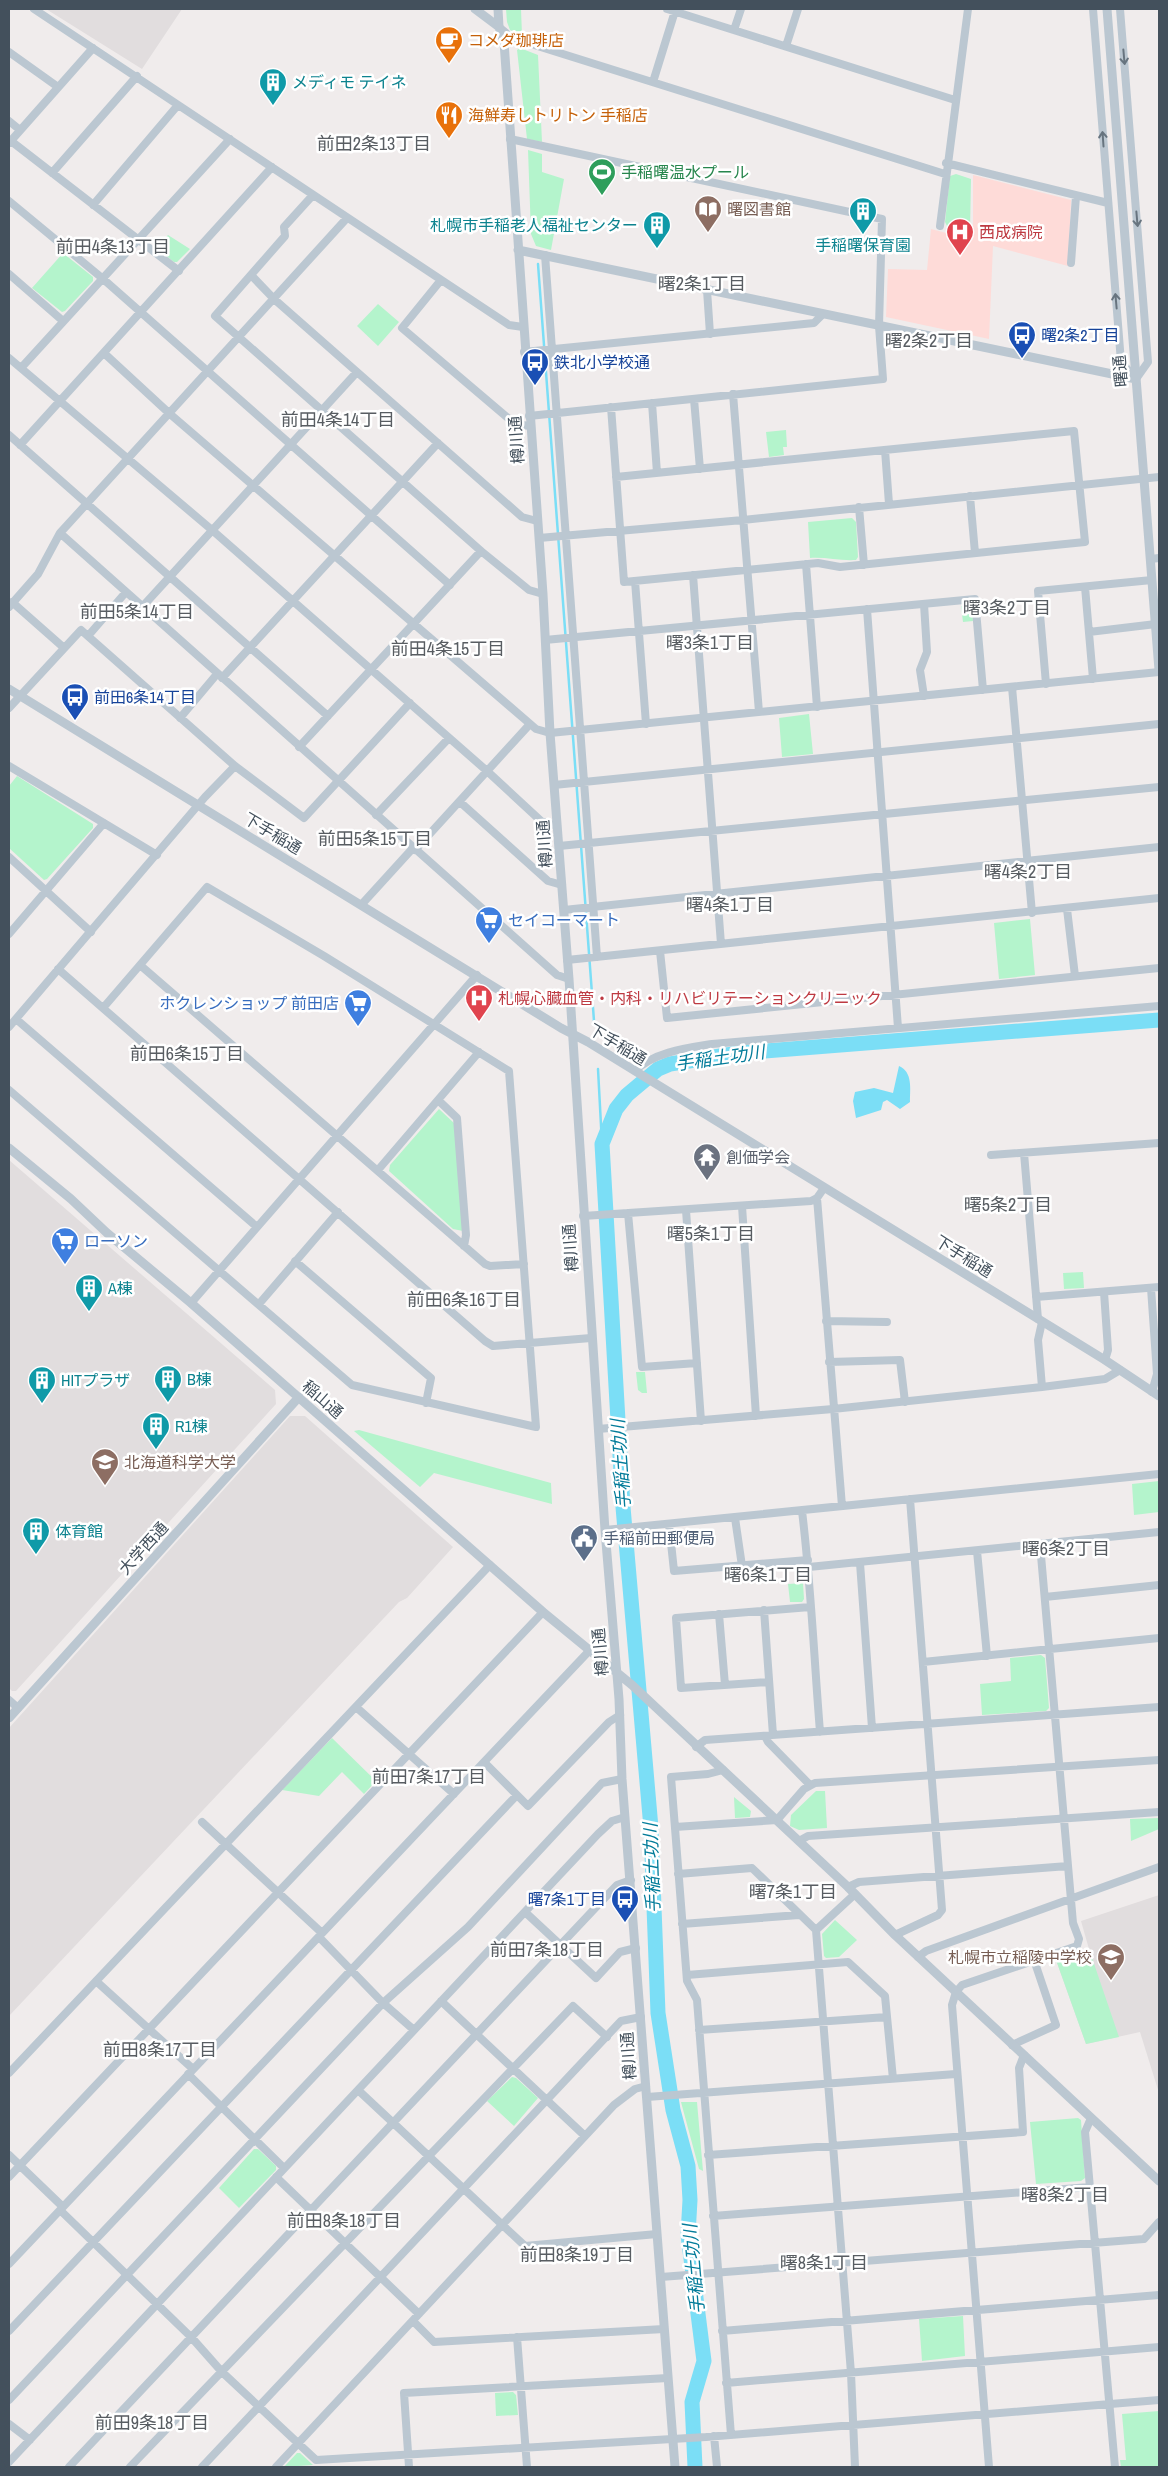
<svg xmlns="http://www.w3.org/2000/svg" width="1168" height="2476" font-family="'Archivo Narrow','Noto Sans JP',sans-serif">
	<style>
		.education { fill: #e1ddde }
		.medical { fill: #fedbd8 }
		.green { fill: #b4f4cc }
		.water { fill: #7bdef6 }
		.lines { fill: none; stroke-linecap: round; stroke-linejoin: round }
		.stream { stroke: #7bdef6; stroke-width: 2.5 }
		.river { stroke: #7bdef6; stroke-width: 15 }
		.minor { stroke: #bbc7d1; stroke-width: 8 }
		.tertiary { stroke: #bbc7d1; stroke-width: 9 }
		.oneway { stroke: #67747f }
		.labels { text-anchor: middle; stroke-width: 5; stroke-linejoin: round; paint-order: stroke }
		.food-label { font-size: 16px; fill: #c56008; stroke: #fff; text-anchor: start }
		.culture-label { font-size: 16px; fill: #0d838f; stroke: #fff; text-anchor: start }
		.leisure-label { font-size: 16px; fill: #27864d; stroke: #fff; text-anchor: start }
		.education-label { font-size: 16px; fill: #785e54; stroke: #fff; text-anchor: start }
		.health-label { font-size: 16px; fill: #be3a42; stroke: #fff; text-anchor: start }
		.transit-label { font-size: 16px; fill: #164399; stroke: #fff; text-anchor: start }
		.street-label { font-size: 16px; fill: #43505c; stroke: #fff }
		.shop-label { font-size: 16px; fill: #366cbe; stroke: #fff; text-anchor: start }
		.worship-label { font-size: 16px; fill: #5b616d; stroke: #fff; text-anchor: start }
		.service-label { font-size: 16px; fill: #4e5e75; stroke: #fff; text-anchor: start }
		.neighbourhood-label { font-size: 18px; fill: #585d62; stroke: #fff }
		.water-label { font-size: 18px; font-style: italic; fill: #037c9a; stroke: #fff }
	</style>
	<rect width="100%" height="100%" fill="#f0ecec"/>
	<path class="education" d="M46,9h136l-40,60z
		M9,1160l266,230 1,14 -260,287h-4l-3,-3z
		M290,1416h15l148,131 -46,51 -8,4 -390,414v-288z
		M1159,1895v198l-19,-61 -54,12 -30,-84 33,-11 -8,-28z"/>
	<path class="medical" d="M973,175l98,25 -3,66 -75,-20 -4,93 -103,-22 2,-48 39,1 4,-41 42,11z"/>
	<path class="green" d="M506,9h15l1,26 -12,-5 -3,-8z
		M520,48l18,7 4,87 -15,-3 -10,-89z
		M528,150l14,4v18l22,7 -13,71 -15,-4 -5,-12z
		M956,174l15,5 -1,53 -23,-6 -2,-4 5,-46z
		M168,235l22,14 -13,13h-3l-18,-14z
		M63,253l30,24v4l-28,30 -3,1 -30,-24z
		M378,304l21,18 -21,24 -21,-20z
		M786,430l1,17h-4l1,8 -15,2 -3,-25z
		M852,518l4,4 2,35 -2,3c-16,1 -30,-3 -46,-2l-2,-36z
		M972,605l1,16 -10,1 -2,-16z
		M809,714l4,40 -31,3 -3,-39z
		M17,776l76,48v4l-46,51 -3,1 -35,-32v-62z
		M1030,919l5,56 -36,4 -5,-56z
		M439,1109l16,15 8,107 -10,-2 -64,-58 1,-6z
		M1083,1272l1,16 -20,1 -1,-16z
		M636,1372h9l2,21h-5l-4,-3z
		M359,1430l192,53 1,21 -118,-31 -14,14 -66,-56z
		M1159,1481v31l-25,3 -2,-31z
		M803,1583l1,16 -2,3h-12l-2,-18z
		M1041,1655l4,3 4,50 -3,3 -64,4 -2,-31 31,-3 -1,-23z
		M332,1738l44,43 -12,13 -22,-22 -23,24 -37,-6z
		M816,1791h9l2,37 -28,2 -9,-4 1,-11z
		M734,1797l17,14 -1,6 -15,1z
		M1159,1818v11l-28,12 -1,-22z
		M835,1920l22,20 -18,17 -13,1 -2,-2 -2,-22z
		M1089,1949l30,88 -33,7 -30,-84z
		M512,2077l4,1 22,20 -24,28 -27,-25z
		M697,2102l6,69 -4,-2 -18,-67z
		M1078,2118l3,2 4,58 -4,3 -45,3 -6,-62z
		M254,2149h4l18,17v4l-37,38 -20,-20z
		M963,2316l2,40 -43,5 -3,-42z
		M513,2392l3,3 2,20 -22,1 -1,-23z
		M1159,2411v56h-38l-1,-7h6l-4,-46z
		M297,2453h3l13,12 -29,2z"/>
	<path class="water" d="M899,1066c14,6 11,23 11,36l-10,7 -13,-9 -4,2 -2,8 -25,8 -3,-17 2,-9 19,-4 19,5z"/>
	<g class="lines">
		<path class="stream" d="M538,264l56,757
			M598,1069l4,75"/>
		<path class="river" d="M695,2467l-3,-65 12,-41 -16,-126 2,-35 -2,-34 -15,-56 -15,-97 -7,-185 -28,-321 -21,-363 14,-35 11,-14 31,-26 12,-5 69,-11 420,-33"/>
		<path class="minor" d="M34,9l475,316 14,2
			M667,9l288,91
			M1093,9l28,353 15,17 12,-17 -28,-353
			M499,27l13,11 433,136
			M734,30l7,-21
			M786,46l12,-37
			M9,52l49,35
			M653,82l22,-71
			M9,121l11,9
			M510,139l372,80 -3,107 4,53 -354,37
			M11,141l168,130
			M9,143l84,-95
			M946,163l162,40
			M52,173l85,-97
			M313,195l-29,32 1,9 -70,80 266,235 48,39 14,4
			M9,201l93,77 348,307
			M93,205l85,-100
			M940,226l28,-217
			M545,255l52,702
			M1071,263l5,-67
			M9,274l54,47
			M251,275l23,24 248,218 15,4
			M441,280l-39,48 113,96 15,2
			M707,290l3,44
			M524,352l290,-29 9,-9
			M105,354l65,60 366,315 14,4 609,-61
			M9,358l203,172 275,241 54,50 16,5
			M21,368l209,-229
			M733,394l26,318
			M694,399l6,70
			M652,403l5,70
			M611,407l13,175 194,-19 22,4 245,-25 -11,-111 -458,46
			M9,435l319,281
			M20,445l252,-278
			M885,450l4,54
			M970,496l5,57
			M859,507l5,58
			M60,533l497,442 12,4
			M539,538l204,-18 416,-43
			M1151,559l8,-1
			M806,564l11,143
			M693,575l28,369
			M635,581l11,143
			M1085,587l8,92
			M12,602l51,45
			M143,606l214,-234
			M9,607l29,-33 22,-41 287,-315
			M867,609l31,419
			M1089,632l67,-8
			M88,636l38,-44
			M545,640l430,-41 8,91
			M222,678l216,-235
			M1046,684l-8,-93 114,-11
			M1012,687l20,226
			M924,696l-4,-26 7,-18 -3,-48
			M9,708l72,-78 154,136 69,52 106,-115
			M180,718l37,-44
			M299,747l182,-196
			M9,766l148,89
			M554,785l605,-61
			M460,802l88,79 14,4
			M376,815l73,-77
			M559,846l600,-59
			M415,850l115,-126
			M9,857l82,75
			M362,904l51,-56
			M1067,909l8,67
			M564,910l595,-63
			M9,934l95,-111
			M660,951l7,67 492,-50
			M567,960l592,-62
			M140,965l345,299 5,2 34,-2
			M58,969l427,372 8,5 98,-8
			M16,1019l241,208
			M9,1027l196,-230 30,-31
			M635,1071c19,-19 52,-23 77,-27l447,-38
			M9,1090l343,295 184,42 -27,-356 -185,-115 -117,-69 -104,121
			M438,1100l19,18 9,117 -2,11
			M1024,1153l14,166
			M991,1155l168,-12
			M378,1170l101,-118
			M817,1198l25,308
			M742,1206l14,210
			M686,1210l15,211
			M628,1213l14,154 55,-4
			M583,1216l228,-15 6,-3 7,-10
			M295,1261l136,117 -5,25
			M1151,1288l6,86 -5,18
			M1104,1292l4,58 -3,10
			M1036,1297l123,-10
			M191,1303l286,-328
			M259,1304l79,-92
			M826,1321l61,1
			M1042,1322l-4,18 4,47
			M829,1362l71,-2 5,42
			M598,1429l235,-20 209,-22 63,-8 15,-9
			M802,1511c9,73 12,147 18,221
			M735,1518l7,48
			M669,1524l5,47 134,-11
			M605,1530l554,-56
			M977,1551l10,105
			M860,1563l12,165
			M809,1567l350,-35
			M1045,1597l114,-12
			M764,1610l9,125
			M719,1614l6,71
			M923,1662l236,-24
			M769,1682l-88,6 -5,-70 134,-11
			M9,1700l9,8
			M356,1707l98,87
			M765,1736l3,6 42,43
			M696,1747l9,-7 454,-33
			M484,1762l44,44 81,-84 11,-7
			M723,1770l-15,4 -37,3 16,204 10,19 34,435
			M202,1822l120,111
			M675,1827l102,-7 27,-31 11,-6 344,-23
			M799,1841l9,-5 351,-24
			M678,1874l74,-6 64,62 35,443 4,94
			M848,1887l11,-5 209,-16
			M525,1912l71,66 24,-26 16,-4
			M682,1924l117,-9
			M816,1930l39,-36
			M895,1935l43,-20 4,-5 -32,-411
			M319,1937l64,66 31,27
			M918,1957l8,-6 233,-84
			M687,1975l161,-13 37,34 8,83
			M96,1981l97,88
			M441,2001l144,135
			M699,2030l188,-13
			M1012,2045l44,-20 -22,-65
			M9,2073l481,-508
			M188,2074l96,94
			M358,2090l167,156 132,-12
			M647,2097l309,-23
			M1091,2118l-6,14 30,335
			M9,2155l54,52
			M708,2155l315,-23 -4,-64 5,-13
			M9,2177l534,-565
			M276,2177l143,137
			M60,2210l132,128 30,34 94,88 390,-23 453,-37
			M713,2216l377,-29
			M9,2264l581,-614
			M661,2277l483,-38 15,-17
			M413,2321l21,21 230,-13
			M9,2331l508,-536
			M722,2331l437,-36
			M517,2337l10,130
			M726,2383l433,-36
			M9,2400l374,-397 85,-76 134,-144 20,-4
			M9,2424l21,16
			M714,2436l3,31
			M9,2462l589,-628 14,-13 13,-4
			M69,2467l530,-563 18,-19 14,-5
			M130,2467l443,-461 34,31
			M202,2467l419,-446 20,-4
			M276,2467l338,-362 21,-16 11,-3
			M409,2467l-5,-74 264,-15
			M989,2467l-37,-462 4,-13 6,-7 115,-39 2,-7 -6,-16 -33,-379"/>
		<path class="tertiary" d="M475,9l24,18
			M498,9l1,18 5,15 39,552 7,139 19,246 36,551 14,169 3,80 53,688
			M1107,9l52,661
			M518,250l618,129
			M9,689l552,339 27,14 517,318 54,36
			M9,1148l62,51 36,34 84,70 352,309 89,73 216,202 47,48 264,246
			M9,1718l290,-321"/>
	</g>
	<defs><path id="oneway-shaft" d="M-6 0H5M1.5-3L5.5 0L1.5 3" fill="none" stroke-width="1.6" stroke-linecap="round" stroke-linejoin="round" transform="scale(1.25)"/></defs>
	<g class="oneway">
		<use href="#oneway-shaft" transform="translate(1124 57) rotate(85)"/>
		<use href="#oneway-shaft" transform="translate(1103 139) rotate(-94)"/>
		<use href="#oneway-shaft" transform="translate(1137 219) rotate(85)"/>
		<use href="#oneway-shaft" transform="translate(1116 301) rotate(-95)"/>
	</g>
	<defs>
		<g id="cafe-pin" transform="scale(1.4375)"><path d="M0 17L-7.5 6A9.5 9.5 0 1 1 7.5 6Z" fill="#e8710a" stroke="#fff"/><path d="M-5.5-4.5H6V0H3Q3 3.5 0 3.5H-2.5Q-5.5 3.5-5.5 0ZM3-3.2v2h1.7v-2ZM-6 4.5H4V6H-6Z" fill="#fff"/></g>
		<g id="building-pin" transform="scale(1.4375)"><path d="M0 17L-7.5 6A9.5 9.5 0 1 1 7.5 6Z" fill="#0f9aa8" stroke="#fff"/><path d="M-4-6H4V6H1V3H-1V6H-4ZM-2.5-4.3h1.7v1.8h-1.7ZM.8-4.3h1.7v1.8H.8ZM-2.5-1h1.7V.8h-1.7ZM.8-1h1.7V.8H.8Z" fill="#fff"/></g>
		<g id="restaurant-pin" transform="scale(1.4375)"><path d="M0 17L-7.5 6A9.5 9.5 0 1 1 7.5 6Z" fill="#e8710a" stroke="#fff"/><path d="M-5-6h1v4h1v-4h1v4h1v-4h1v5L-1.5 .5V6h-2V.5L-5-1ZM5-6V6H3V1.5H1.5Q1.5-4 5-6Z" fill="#fff"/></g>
		<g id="stadium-pin" transform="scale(1.4375)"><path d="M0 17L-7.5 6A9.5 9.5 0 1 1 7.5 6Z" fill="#2e9e5b" stroke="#fff"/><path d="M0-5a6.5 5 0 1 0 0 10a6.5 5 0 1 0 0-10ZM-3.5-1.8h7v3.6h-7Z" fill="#fff"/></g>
		<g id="library-pin" transform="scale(1.4375)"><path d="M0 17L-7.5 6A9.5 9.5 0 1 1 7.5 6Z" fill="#8d6e63" stroke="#fff"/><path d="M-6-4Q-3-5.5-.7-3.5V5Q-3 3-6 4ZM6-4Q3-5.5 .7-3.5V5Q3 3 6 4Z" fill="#fff"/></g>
		<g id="hospital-pin" transform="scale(1.4375)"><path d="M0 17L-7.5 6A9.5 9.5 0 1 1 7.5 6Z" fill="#e0444e" stroke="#fff"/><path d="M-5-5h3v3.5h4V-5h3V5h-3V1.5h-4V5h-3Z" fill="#fff"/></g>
		<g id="bus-pin" transform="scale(1.4375)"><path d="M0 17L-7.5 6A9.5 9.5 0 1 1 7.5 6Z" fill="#1a4fb4" stroke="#fff"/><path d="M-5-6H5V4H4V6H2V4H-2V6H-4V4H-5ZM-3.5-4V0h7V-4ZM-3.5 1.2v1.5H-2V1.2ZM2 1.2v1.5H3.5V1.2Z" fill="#fff"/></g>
		<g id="supermarket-pin" transform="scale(1.4375)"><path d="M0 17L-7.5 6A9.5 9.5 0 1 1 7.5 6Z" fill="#3f7fe0" stroke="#fff"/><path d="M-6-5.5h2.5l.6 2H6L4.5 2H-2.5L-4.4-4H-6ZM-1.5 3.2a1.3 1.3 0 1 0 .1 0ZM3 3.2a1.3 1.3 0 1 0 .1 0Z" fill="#fff"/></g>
		<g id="temple-pin" transform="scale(1.4375)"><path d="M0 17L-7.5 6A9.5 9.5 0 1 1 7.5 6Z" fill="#6b7280" stroke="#fff"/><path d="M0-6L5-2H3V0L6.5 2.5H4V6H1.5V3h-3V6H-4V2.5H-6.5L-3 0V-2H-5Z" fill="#fff"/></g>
		<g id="university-pin" transform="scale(1.4375)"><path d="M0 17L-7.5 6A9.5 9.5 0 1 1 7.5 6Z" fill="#8d6e63" stroke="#fff"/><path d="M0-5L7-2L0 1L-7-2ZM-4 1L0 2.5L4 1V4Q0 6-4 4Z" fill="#fff"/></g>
		<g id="civic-pin" transform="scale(1.4375)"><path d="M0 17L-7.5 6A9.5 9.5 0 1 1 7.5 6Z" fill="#5c6f8a" stroke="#fff"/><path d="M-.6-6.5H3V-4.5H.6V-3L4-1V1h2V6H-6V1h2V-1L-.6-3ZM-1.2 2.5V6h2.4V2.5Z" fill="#fff"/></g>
		<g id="school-pin" transform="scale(1.4375)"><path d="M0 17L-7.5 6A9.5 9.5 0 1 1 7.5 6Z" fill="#8d6e63" stroke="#fff"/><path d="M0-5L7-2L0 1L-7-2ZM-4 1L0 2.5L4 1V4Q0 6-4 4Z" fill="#fff"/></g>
	</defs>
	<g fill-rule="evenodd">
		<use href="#cafe-pin" x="449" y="40"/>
		<use href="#building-pin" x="273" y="82"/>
		<use href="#restaurant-pin" x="449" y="115"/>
		<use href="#stadium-pin" x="602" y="172"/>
		<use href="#library-pin" x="708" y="209"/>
		<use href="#building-pin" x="863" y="211"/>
		<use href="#building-pin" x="657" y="225"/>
		<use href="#hospital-pin" x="960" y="232"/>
		<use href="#bus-pin" x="1022" y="335"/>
		<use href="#bus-pin" x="535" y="362"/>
		<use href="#bus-pin" x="75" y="697"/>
		<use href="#supermarket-pin" x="489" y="920"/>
		<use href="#hospital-pin" x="479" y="998"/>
		<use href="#supermarket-pin" x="358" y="1003"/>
		<use href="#temple-pin" x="707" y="1157"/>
		<use href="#supermarket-pin" x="65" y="1241"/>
		<use href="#building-pin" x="89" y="1288"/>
		<use href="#building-pin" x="168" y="1379"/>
		<use href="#building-pin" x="42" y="1380"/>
		<use href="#building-pin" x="156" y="1426"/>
		<use href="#university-pin" x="105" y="1462"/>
		<use href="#building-pin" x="36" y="1531"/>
		<use href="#civic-pin" x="584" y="1538"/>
		<use href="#bus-pin" x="625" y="1899"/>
		<use href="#school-pin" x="1111" y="1957"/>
	</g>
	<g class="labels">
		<g class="food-label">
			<text x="468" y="46">コメダ珈琲店</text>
			<text x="468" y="121">海鮮寿しトリトン 手稲店</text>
		</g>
		<g class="culture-label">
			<text x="292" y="88">メディモ テイネ</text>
			<text x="638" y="231" text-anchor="end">札幌市手稲老人福祉センター</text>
			<text x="863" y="251" text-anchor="middle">手稲曙保育園</text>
			<text x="108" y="1294">A棟</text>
			<text x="187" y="1385">B棟</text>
			<text x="61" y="1386">HITプラザ</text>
			<text x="175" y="1432">R1棟</text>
			<text x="55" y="1537">体育館</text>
		</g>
		<g class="leisure-label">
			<text x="621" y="178">手稲曙温水プール</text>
		</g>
		<g class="education-label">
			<text x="727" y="215">曙図書館</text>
			<text x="124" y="1468">北海道科学大学</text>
			<text x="1092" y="1963" text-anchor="end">札幌市立稲陵中学校</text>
		</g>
		<g class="health-label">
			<text x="979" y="238">西成病院</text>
			<text x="498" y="1004">札幌心臓血管・内科・リハビリテーションクリニック</text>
		</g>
		<g class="transit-label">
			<text x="1041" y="341">曙2条2丁目</text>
			<text x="554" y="368">鉄北小学校通</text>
			<text x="94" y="703">前田6条14丁目</text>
			<text x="606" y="1905" text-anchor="end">曙7条1丁目</text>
		</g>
		<g class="street-label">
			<text transform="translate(1120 371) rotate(-95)" y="6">曙通</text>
			<text transform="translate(516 440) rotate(-94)" y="6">樽川通</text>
			<text transform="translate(273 833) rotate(31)" y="6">下手稲通</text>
			<text transform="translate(544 844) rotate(-94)" y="6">樽川通</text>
			<text transform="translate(618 1044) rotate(31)" y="6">下手稲通</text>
			<text transform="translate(570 1248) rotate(-94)" y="6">樽川通</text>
			<text transform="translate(964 1256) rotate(32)" y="6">下手稲通</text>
			<text transform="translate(323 1399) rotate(41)" y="6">稲山通</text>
			<text transform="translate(143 1548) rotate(-48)" y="6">大学西通</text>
			<text transform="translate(600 1652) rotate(-95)" y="6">樽川通</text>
			<text transform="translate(628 2056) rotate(-94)" y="6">樽川通</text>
		</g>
		<g class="shop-label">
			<text x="508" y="926">セイコーマート</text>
			<text x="339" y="1009" text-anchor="end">ホクレンショップ 前田店</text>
			<text x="84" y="1247">ローソン</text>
		</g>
		<g class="worship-label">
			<text x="726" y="1163">創価学会</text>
		</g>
		<g class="service-label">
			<text x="603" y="1544">手稲前田郵便局</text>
		</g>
		<g class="neighbourhood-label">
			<text x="374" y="150">前田2条13丁目</text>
			<text x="113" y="253">前田4条13丁目</text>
			<text x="702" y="290">曙2条1丁目</text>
			<text x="929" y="347">曙2条2丁目</text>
			<text x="338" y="426">前田4条14丁目</text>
			<text x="1007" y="614">曙3条2丁目</text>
			<text x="137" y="618">前田5条14丁目</text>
			<text x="710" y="649">曙3条1丁目</text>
			<text x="448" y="655">前田4条15丁目</text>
			<text x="375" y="845">前田5条15丁目</text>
			<text x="1028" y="878">曙4条2丁目</text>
			<text x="730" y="911">曙4条1丁目</text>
			<text x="187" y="1060">前田6条15丁目</text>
			<text x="1008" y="1211">曙5条2丁目</text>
			<text x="711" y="1240">曙5条1丁目</text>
			<text x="464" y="1306">前田6条16丁目</text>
			<text x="1066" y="1555">曙6条2丁目</text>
			<text x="768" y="1581">曙6条1丁目</text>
			<text x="429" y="1783">前田7条17丁目</text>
			<text x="793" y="1898">曙7条1丁目</text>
			<text x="547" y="1956">前田7条18丁目</text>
			<text x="160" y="2056">前田8条17丁目</text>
			<text x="1065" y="2201">曙8条2丁目</text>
			<text x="344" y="2227">前田8条18丁目</text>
			<text x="577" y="2261">前田8条19丁目</text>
			<text x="824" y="2269">曙8条1丁目</text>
			<text x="152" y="2429">前田9条18丁目</text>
		</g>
		<g class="water-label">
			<text transform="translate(720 1058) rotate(-8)" y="6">手稲土功川</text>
			<text transform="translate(621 1464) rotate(-94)" y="6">手稲土功川</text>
			<text transform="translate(652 1868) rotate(-92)" y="6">手稲土功川</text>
			<text transform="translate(694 2269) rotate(-95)" y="6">手稲土功川</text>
		</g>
	</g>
	<rect width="1168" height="2476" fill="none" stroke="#43505c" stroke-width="20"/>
</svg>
